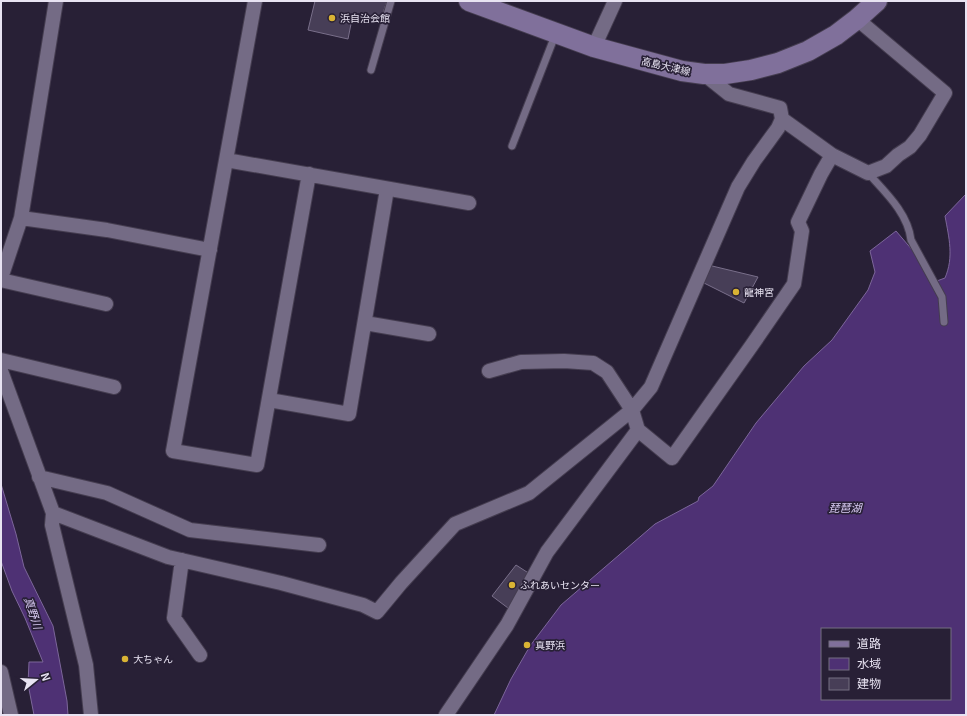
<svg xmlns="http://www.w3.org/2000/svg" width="967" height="716" font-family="Georgia,'Noto Sans JP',serif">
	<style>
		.water { fill: #4e3174; stroke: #7c669a; fill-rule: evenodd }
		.building { fill: #473e57; stroke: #796f8a }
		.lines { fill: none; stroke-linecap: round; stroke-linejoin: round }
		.lane-casing { stroke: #453d50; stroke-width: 9 }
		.street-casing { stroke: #453d50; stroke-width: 16 }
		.secondary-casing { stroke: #453d50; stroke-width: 22 }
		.lane { stroke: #746b85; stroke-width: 7 }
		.street { stroke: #746b85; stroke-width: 14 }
		.secondary { stroke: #80709b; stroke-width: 20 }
		.poi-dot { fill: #d9b334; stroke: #282036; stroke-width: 1.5 }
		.labels { text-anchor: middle; stroke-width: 3.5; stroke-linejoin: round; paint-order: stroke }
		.poi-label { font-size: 10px; fill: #e8e3f2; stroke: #282036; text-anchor: start }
		.street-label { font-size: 10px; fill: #e8e3f2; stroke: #282036 }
		.water-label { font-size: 11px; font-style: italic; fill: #dbcdf5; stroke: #282036 }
	</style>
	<rect width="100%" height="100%" fill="#282036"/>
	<path class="water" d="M966,194v521h-472l17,-36 19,-33 31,-41 94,-81 43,-23 1,-4 14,-11 43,-63 48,-57 28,-26 36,-50 7,-18 -5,-21 26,-20 18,21 20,30 11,-4c9,-21 4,-40 0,-62zM822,629h128v70h-128z
		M1,484l15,50 8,33 29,59 14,75 1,14h-34l-6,-31 1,-22h14l-18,-44 -13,-27 -11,-30z"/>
	<path class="building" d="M315,1h72l-7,21 -27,-8 -5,25 -40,-9z
		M708,265l50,12 -14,26 -44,-22z
		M516,565l14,9 -22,34 -16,-12z"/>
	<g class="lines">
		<g class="lane-casing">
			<path id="lane" d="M371,70l20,-69
				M512,146l44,-113
				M868,173c17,19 40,40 43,67l31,57 2,25"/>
		</g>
		<g class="street-casing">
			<path id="street" d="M255,1l-82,450 84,14 52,-291
				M594,47l21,-46
				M782,119l50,36 36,18 18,-7 12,-11 12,-8 10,-12 25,-42 -88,-74
				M226,160l243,43
				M21,218l86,12 103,20
				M1,278l20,-60 35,-217
				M1,280l105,24
				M365,323l64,11
				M1,360l113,27
				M1,371l52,142 -1,12 34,140 5,50
				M489,371l32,-9 43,-1 29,2 14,9 25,38 6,20 34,28 80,-113 42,-61 8,-53 -4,-9 23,-48 11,-19
				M269,400l80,14 38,-225
				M39,477l68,16 83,37 129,15
				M53,513l115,44 113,26 82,22 14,7 24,-29 54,-59 74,-31 103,-83 19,-23 87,-200 16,-26 24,-33 4,-9 -2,-11 -51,-14 -25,-20
				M182,560l-8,58 26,37
				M1,672l10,43
				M446,715l61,-90 40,-73 91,-122"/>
		</g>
		<g class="secondary-casing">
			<path id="secondary" d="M469,1l125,46 88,24 22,3h21l26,-4 27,-7 30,-12 28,-16 21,-16 20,-18"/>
		</g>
		<use href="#lane" class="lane"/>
		<use href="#street" class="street"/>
		<use href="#secondary" class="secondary"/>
	</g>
	<g class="poi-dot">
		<circle cx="332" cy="18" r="4"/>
		<circle cx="736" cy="292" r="4"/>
		<circle cx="512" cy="585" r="4"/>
		<circle cx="527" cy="645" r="4"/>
		<circle cx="125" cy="659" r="4"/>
	</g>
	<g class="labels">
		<g class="poi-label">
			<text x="340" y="22">浜自治会館</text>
			<text x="744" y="296">龍神宮</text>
			<text x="520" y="589">ふれあいセンター</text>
			<text x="535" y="649">真野浜</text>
			<text x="133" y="663">大ちゃん</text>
		</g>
		<g class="street-label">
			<text transform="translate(666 66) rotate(13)" y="4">高島大津線</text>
		</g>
		<g class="water-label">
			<text x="845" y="512">琵琶湖</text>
			<text transform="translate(33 613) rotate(72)" y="4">真野川</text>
		</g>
	</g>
	<rect width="967" height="716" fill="none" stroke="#e8e3f2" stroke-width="4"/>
	<rect x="821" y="628" width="130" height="72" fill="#282036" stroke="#756e81"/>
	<rect x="829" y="641" width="20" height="6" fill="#80709b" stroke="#756e81"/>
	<text x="857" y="648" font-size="12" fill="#e8e3f2">道路</text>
	<rect x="829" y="658" width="20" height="12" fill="#4e3174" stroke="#756e81"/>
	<text x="857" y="668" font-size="12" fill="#e8e3f2">水域</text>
	<rect x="829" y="678" width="20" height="12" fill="#473e57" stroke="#756e81"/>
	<text x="857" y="688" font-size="12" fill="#e8e3f2">建物</text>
	<g transform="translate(36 680) rotate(72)" stroke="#282036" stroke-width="3" paint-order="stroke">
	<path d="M0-3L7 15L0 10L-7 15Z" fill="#e8e3f2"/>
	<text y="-6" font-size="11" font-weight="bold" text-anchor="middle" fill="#e8e3f2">N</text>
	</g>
</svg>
